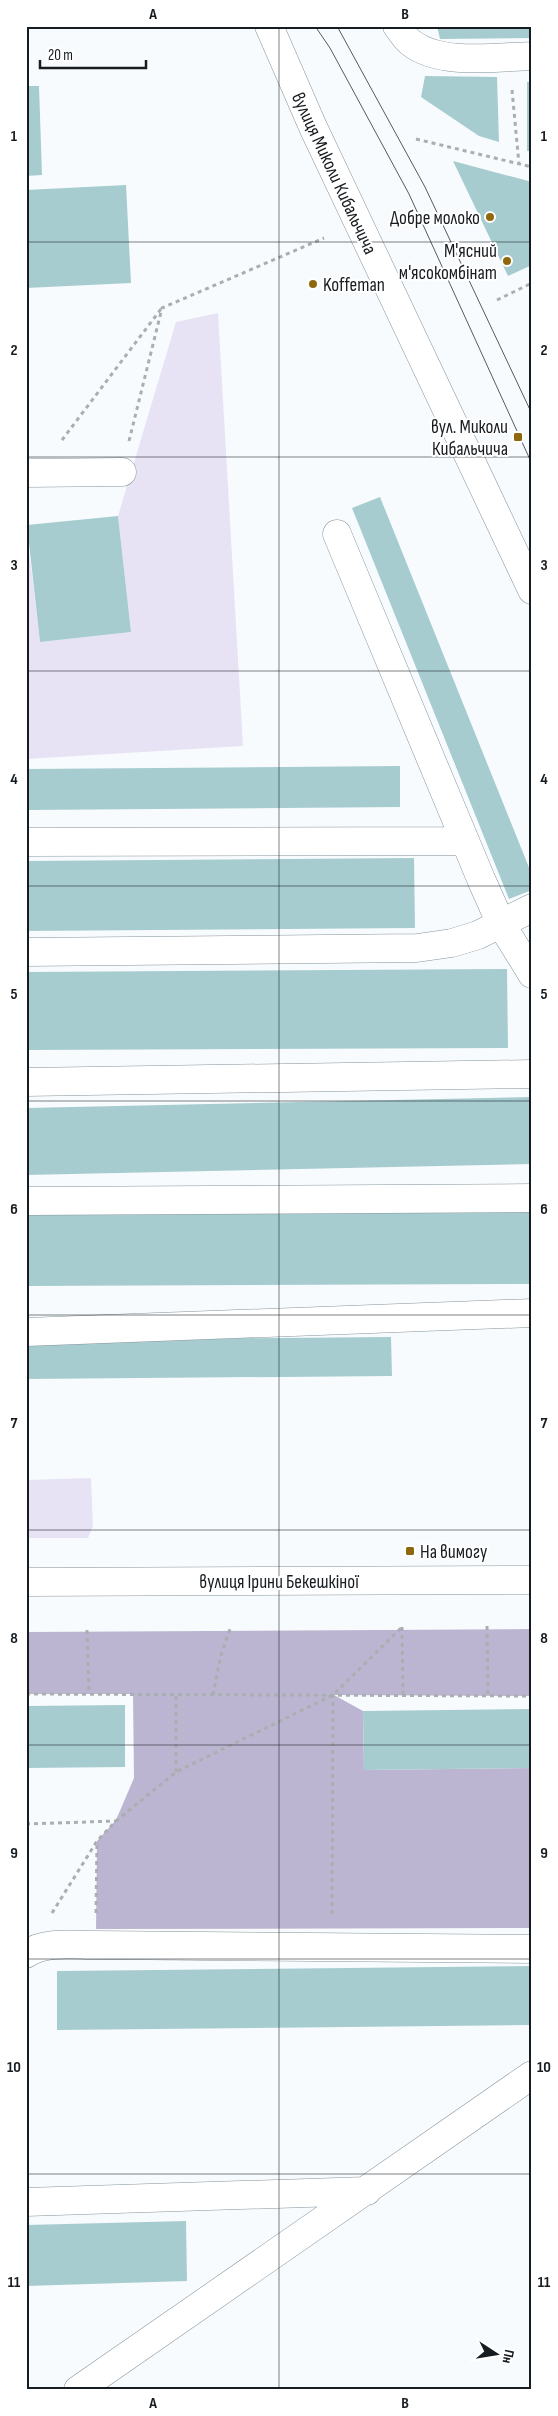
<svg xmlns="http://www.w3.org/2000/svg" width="558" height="2416" font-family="'Sofia Sans Condensed',sans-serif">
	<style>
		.green { fill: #e7e3f5 }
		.forest { fill: #bcb5d1 }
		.building { fill: #a6ccd0 }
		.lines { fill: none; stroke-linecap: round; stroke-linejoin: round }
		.minor-casing { stroke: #86949c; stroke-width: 29 }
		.path { stroke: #abaeb1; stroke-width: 3; stroke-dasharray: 4 4; stroke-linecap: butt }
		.minor { stroke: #fff; stroke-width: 28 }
		.tram { stroke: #565a5e; stroke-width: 1 }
		.grid { fill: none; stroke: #171c20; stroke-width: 1; stroke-opacity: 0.55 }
		.poi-dot { fill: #8e680b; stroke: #fff; stroke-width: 2 }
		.labels { text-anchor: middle; stroke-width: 4; stroke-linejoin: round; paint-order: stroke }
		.street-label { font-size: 19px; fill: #171c20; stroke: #fff }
		.poi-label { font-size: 19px; fill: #171c20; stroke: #fff; text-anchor: end }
		.neatline { fill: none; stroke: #171c20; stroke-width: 2 }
		.grid-label { font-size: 16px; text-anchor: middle; font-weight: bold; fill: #171c20 }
	</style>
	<rect width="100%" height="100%" fill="#f8fbfd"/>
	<path class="green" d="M218,313l25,433 -217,13v-234l14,117 91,-10 -13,-116 58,-194z
		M91,1478l2,48 -5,12h-62v-58z"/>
	<path class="forest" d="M532,1629v67l-198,-1 29,16 1,59 168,-2v160l-436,1 1,-88 19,-21 18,-42 -1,-84h-107v-62z"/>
	<path class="building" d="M437,26h95v12l-92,1z
		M425,76l72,1 2,65 -20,-6 -58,-39z
		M527,82h5v69h-5z
		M26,86h13l3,89 -16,1z
		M453,161l79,21v83l-24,11z
		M126,185l5,98 -105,5v-98z
		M380,497l152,378v15l-23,9 -157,-391z
		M118,516l13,116 -91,10 -13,-117z
		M400,766v41l-374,3v-41z
		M414,858l1,70 -389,3v-70z
		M507,969l1,79 -482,2v-78z
		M532,1097v67l-506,11v-67z
		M532,1212v72l-506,2v-73z
		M391,1337l1,39 -366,3v-39z
		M125,1705v62l-99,1v-62z
		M532,1709v59l-168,2 -1,-59z
		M532,1966v59l-475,5v-59z
		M186,2221l1,60 -161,5v-61z"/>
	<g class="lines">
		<g class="minor-casing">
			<path id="minor" d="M269,26l44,101 219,463
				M397,26c4,5 8,12 13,16 29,24 86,15 122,14
				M26,473l96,-1
				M337,534l144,345 20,45 31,50
				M26,842l439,-1
				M26,952l391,-4 35,-5 26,-8 54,-27
				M26,1082l506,-8
				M26,1201l506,-3
				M26,1332l506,-19
				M26,1582l506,-2
				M26,1954c19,-13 47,-9 69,-9l437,4
				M26,2202l341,-11
				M78,2390l454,-315"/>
		</g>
		<path class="path" d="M512,90l7,74
			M416,139l116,28
			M497,300l35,-17
			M62,440l99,-131
			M129,441l33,-133 162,-70
			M487,1626l1,70
			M402,1627l1,68
			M87,1630l2,64
			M26,1694l506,2
			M213,1695l8,-40 9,-26
			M176,1772v-78
			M26,1824l90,-3
			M26,1826l1,22
			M52,1913l45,-72 19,-20 60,-49 157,-77 69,-68
			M96,1913l1,-72
			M332,1914l1,-219"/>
		<use href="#minor" class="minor"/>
		<path class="tram" d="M315,26l15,22 79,146 123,270
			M337,26l88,161 107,227"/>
	</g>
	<path class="grid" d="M279,26v2364M26,242h506M26,457h506M26,671h506M26,886h506M26,1101h506M26,1315h506M26,1530h506M26,1745h506M26,1959h506M26,2174h506"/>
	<g class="poi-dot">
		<circle cx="490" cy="217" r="5"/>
		<circle cx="507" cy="261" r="5"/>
		<circle cx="313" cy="284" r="5"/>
		<rect x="513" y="432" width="10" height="10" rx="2.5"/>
		<rect x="405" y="1546" width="10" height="10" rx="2.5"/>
	</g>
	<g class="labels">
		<g class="street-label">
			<text transform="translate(335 173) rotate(65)" y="7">вулиця Миколи Кибальчича</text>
			<text x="279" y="1588">вулиця Ірини Бекешкіної</text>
		</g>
		<g class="poi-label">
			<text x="480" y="224">Добре молоко</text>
			<text x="497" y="257">М'ясний<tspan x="497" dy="22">м'ясокомбінат</tspan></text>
			<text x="323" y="291" text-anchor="start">Koffeman</text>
			<text x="508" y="433">вул. Миколи<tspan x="508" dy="22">Кибальчича</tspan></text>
			<text x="420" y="1558" text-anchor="start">На вимогу</text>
		</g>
	</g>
	<rect width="558" height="2416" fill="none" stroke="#ffffff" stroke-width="55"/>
	<g transform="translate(496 2354) rotate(102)" stroke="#ffffff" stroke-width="4" paint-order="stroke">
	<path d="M0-4L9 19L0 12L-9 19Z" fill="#171c20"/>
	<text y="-8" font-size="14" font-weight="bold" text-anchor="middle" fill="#171c20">Пн</text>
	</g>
	<path d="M40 60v8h106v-8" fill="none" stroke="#171c20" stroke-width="2.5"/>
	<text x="48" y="60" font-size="15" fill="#171c20" stroke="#ffffff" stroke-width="4" paint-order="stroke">20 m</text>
	<rect x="28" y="28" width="502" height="2360" class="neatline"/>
	<g class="grid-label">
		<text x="153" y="19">A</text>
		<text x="405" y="19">B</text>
		<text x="14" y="141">1</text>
		<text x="544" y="141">1</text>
		<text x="14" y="355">2</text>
		<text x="544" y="355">2</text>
		<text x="14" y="570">3</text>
		<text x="544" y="570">3</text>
		<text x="14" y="784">4</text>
		<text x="544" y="784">4</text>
		<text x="14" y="999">5</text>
		<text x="544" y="999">5</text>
		<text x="14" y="1214">6</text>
		<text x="544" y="1214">6</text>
		<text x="14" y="1428">7</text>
		<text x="544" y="1428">7</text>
		<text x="14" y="1643">8</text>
		<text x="544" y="1643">8</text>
		<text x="14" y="1858">9</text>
		<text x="544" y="1858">9</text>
		<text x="14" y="2072">10</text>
		<text x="544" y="2072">10</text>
		<text x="14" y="2287">11</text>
		<text x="544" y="2287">11</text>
		<text x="153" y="2408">A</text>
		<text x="405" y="2408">B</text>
	</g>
</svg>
